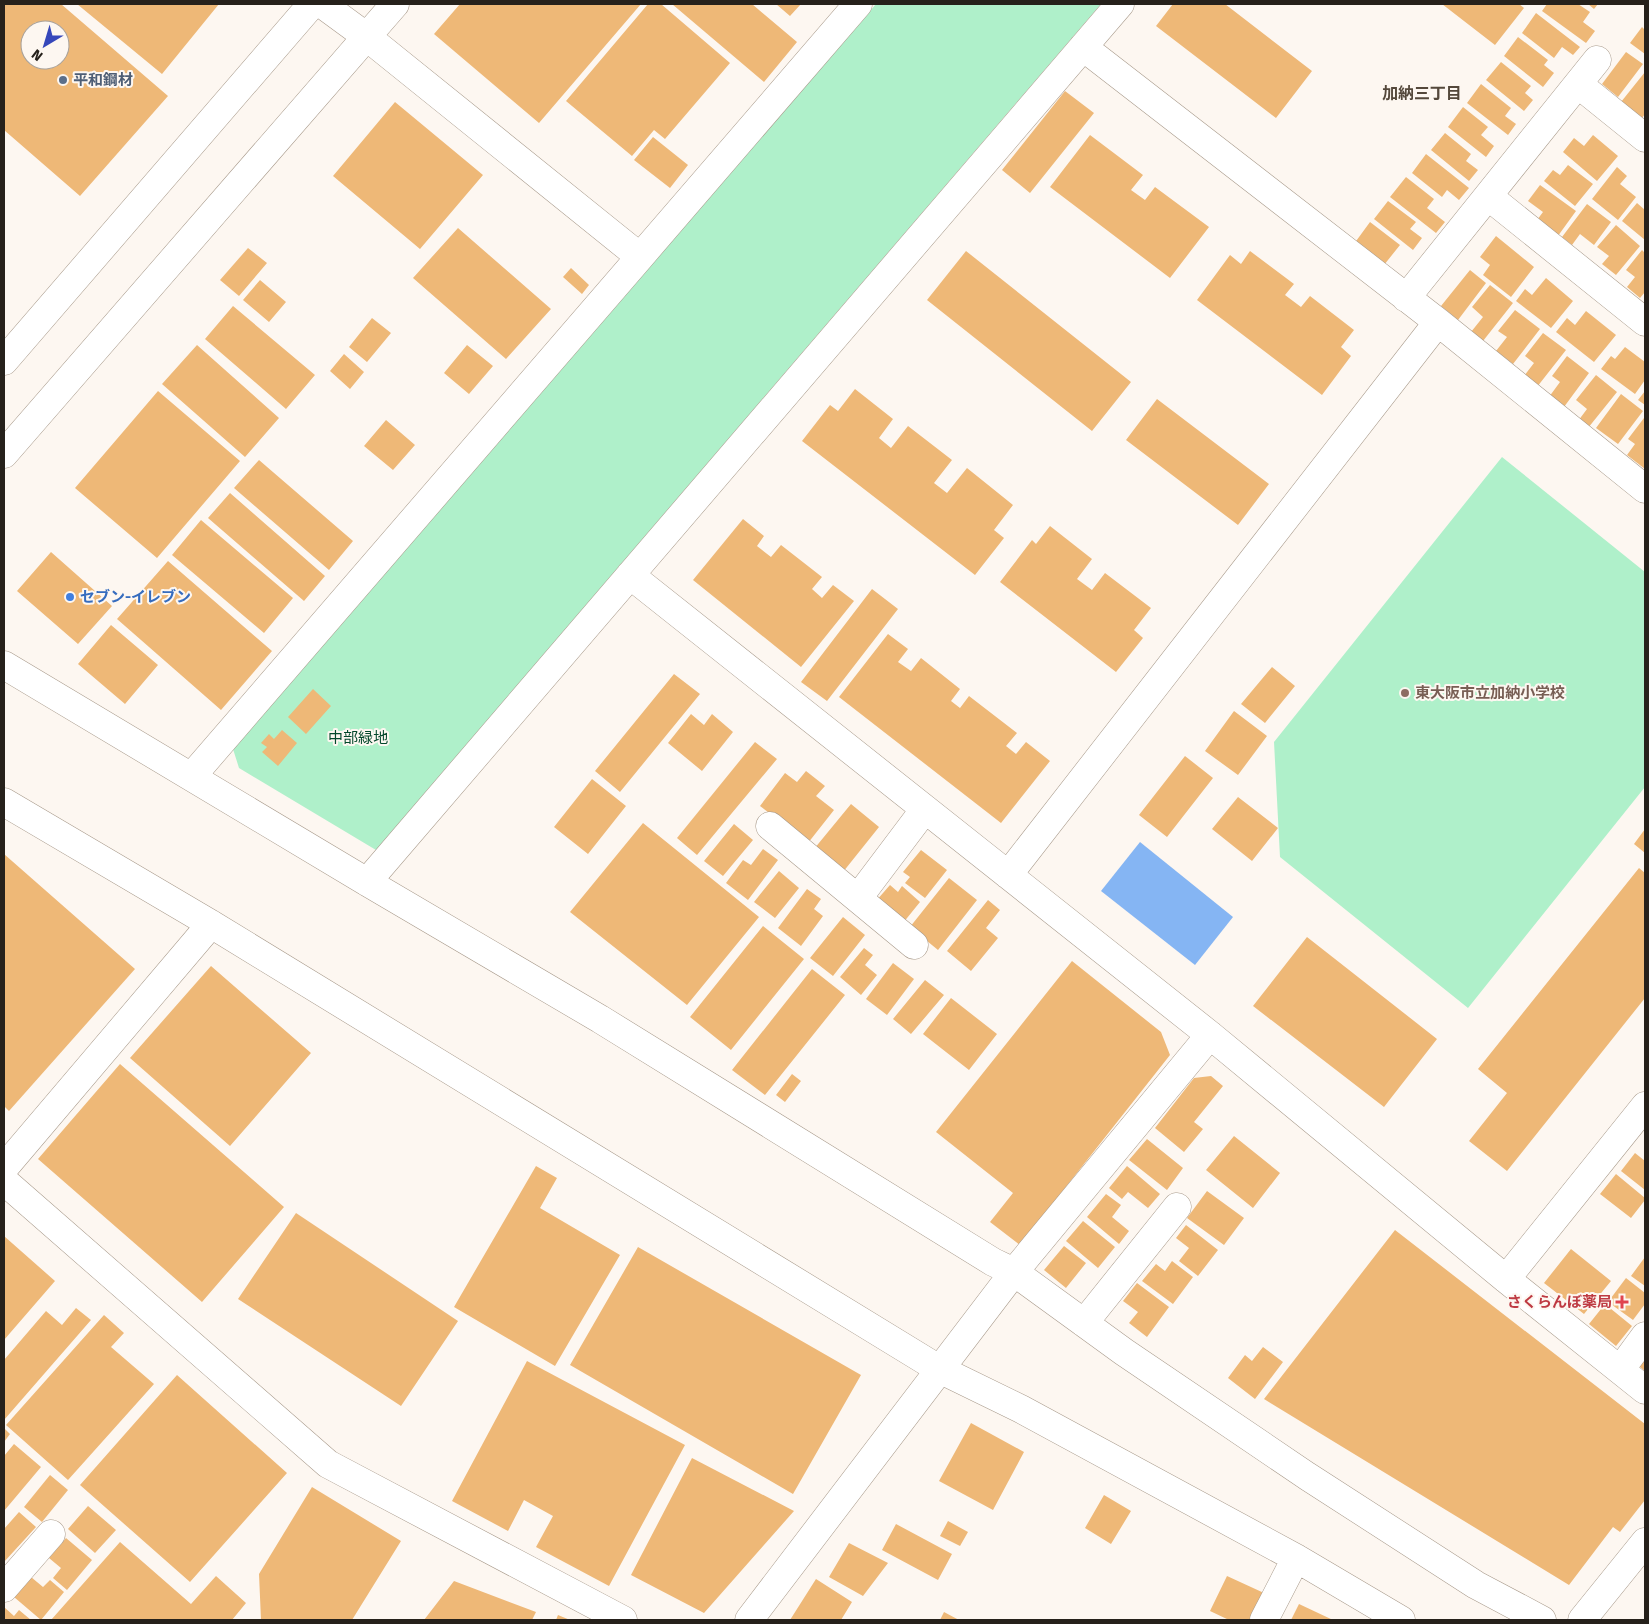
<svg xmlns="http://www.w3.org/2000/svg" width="1649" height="1624" font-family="'Fira Sans','Noto Sans JP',sans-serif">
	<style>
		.green { fill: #aff0ca }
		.water { fill: #85b5f3 }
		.building { fill: #eeb877; fill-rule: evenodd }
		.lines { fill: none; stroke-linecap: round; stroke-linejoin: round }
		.minor-casing { stroke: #a89a8b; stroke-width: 29 }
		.minor { stroke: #fff; stroke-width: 28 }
		.service-dot { fill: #5c6f8a; stroke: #fdf7f1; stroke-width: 2 }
		.shop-dot { fill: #3f7fe0; stroke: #fdf7f1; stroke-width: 2 }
		.education-dot { fill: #8d6e63; stroke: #fdf7f1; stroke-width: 2 }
		.health-dot { fill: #e0444e; stroke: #fdf7f1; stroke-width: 2 }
		.labels { text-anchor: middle; stroke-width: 4; stroke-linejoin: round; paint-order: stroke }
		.service-label { font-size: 15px; font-weight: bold; fill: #4e5e75; stroke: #fdf7f1; text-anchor: start }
		.shop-label { font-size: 15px; font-weight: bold; fill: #366cbe; stroke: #fdf7f1; text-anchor: start }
		.education-label { font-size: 15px; font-weight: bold; fill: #785e54; stroke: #fdf7f1; text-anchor: start }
		.park-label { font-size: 15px; fill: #03472b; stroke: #fdf7f1 }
		.health-label { font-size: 15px; font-weight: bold; fill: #be3a42; stroke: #fdf7f1; text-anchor: end }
		.neighbourhood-label { font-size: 16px; font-weight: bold; fill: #54483b; stroke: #fdf7f1 }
	</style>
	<rect width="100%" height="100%" fill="#fdf7f1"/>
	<path class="green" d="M876,4h225l-725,846 -137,-82 -6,-19z
		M1502,457l143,115v215l-177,221 -188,-151 -6,-115z"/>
	<path class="water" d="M1140,842l93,75 -38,48 -94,-74z"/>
	<path class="building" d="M4,4h57l107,92 -88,100 -76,-66zM30,30h30v30h-30z
		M77,4h142l-57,70z
		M460,4h181l-102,119 -105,-89z
		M648,4h13l69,59 -65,76 -11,-9 -22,26 -66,-55z
		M672,4h80l45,38 -33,40z
		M776,4h25l-11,12z
		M1173,4h52l87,67 -36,47 -120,-92z
		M1442,4h77l5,4 -29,37z
		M1547,4h31l12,8 -7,10 12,9 -9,12 -44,-32z
		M1588,4h10l-4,5z
		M1536,13l44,34 -7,8 -11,-8 -8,11 -32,-25z
		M1642,27l3,3v24l-15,-11z
		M1518,37l30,23 -4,5 10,8 -11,14 -39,-31z
		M1626,52l17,12 -25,33 -16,-13z
		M1501,62l30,24 -6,7 8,7 -9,11 -38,-31z
		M1645,72v42l-3,4 -21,-16z
		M1481,84l30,24 -6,8 11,8 -8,11 -41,-32z
		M1065,91l29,22 -64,80 -28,-23z
		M395,102l88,73 -63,74 -87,-73z
		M1463,107l25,20 -7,8 13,11 -8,11 -38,-30z
		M1445,133l26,21 -5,7 12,9 -9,11 -38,-31z
		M1090,135l53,40 -12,15 14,10 10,-13 54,40 -39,51 -120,-91z
		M1593,135l25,21 -21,25 -34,-29 11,-14 10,8z
		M653,137l35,28 -18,23 -36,-28z
		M1426,154l43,34 -10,12 -12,-10 -5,7 -30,-24z
		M1568,165l25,19 -18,22 -31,-25 9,-11 7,5z
		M1617,167l10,9 -7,8 16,13 -18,23 -26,-21z
		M1406,177l28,22 -7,9 18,14 -9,11 -46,-36z
		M1540,185l36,26 -21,29 -21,-16 9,-12 -15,-11z
		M1388,201l28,21 -6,7 12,9 -9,12 -39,-31z
		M1637,203l8,7v30l-23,-19z
		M1587,204l24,18 -17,23 -14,-11 -8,11 -10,-8z
		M1370,222l30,23 -20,25 -29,-22z
		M1616,225l24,21 -24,29 -14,-11 7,-8 -12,-9z
		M458,228l93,81 -45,50 -93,-81z
		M1496,236l38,31 -23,30 -28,-22 7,-10 -10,-8z
		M248,248l19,15 -28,33 -19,-16z
		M1642,250l3,3v39l-5,6 -13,-11 8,-10 -9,-7z
		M966,251l165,131 -39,49 -165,-131z
		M1250,251l44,33 -9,11 16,12 9,-11 44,34 -13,17 10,9 -29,39 -125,-95 33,-45 11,9z
		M571,268l18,17 -7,9 -19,-17z
		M1470,270l16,13 -28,37 -17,-14z
		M1546,278l27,23 -22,27 -35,-27 9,-12 7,6z
		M260,280l26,22 -17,20 -26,-22z
		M1490,285l23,18 -30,38 -12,-9 12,-15 -11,-10z
		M233,306l82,69 -29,34 -81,-70z
		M1515,310l25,19 -27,35 -17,-13 11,-14 -9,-6z
		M1586,311l30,24 -22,27 -38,-30 11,-14 8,7z
		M372,318l19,15 -24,29 -18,-15z
		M1543,333l23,17 -29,37 -13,-11 10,-13 -9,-7z
		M197,345l82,73 -34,39 -83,-73z
		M467,345l26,21 -24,28 -25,-21z
		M1625,347l20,15v18l-10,14 -34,-25 10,-13 4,3z
		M344,354l20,18 -14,17 -20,-18z
		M1567,356l22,17 -25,34 -15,-10 11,-15 -8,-6z
		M1596,375l21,17 -29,36 -10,-7 9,-12 -11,-9z
		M855,389l38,30 -14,19 12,10 17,-22 44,34 -18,23 13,10 20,-25 46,37 -19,25 10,8 -29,37 -173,-134 28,-36 8,6z
		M158,391l82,70 -83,97 -82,-70z
		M1645,391v14l-7,-5z
		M1621,394l22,17 -25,33 -22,-16z
		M1157,399l112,85 -31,41 -112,-85z
		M1644,418l1,1v50l-18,-14 8,-11 -7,-5z
		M386,420l29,25 -22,25 -29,-24z
		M259,460l94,81 -24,29 -95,-82z
		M230,493l95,83 -21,25 -96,-83z
		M743,519l21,17 -7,10 14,11 10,-12 41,32 -10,12 10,9 11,-13 21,16 -53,66 -108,-87z
		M201,520l92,78 -29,35 -92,-78z
		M1050,526l42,33 -15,20 15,11 13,-17 46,35 -17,22 9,8 -27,34 -116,-90 32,-42 4,4z
		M51,552l61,54 -34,38 -61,-53z
		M168,561l104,90 -51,59 -104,-91z
		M872,589l26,20 -71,92 -26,-19z
		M111,625l47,40 -33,39 -47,-40z
		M888,634l20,15 -10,13 13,9 10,-13 39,31 -9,12 9,7 9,-12 48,37 -11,13 10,8 10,-12 24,19 -49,62 -162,-126z
		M1272,667l23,19 -30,37 -24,-19z
		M674,674l26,20 -80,98 -25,-21z
		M313,689l18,17 -25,28 -18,-17z
		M1234,711l33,25 -29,39 -33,-24z
		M691,714l13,11 8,-11 21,18 -31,39 -34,-28z
		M282,730l15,13 -19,23 -16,-14 5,-5 -6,-4 8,-9 5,5z
		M755,742l22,17 -80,96 -20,-17z
		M1185,756l28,22 -46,59 -28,-22z
		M806,771l19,15 -9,10 18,14 -26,33 -48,-37 25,-33 12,9z
		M592,779l34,27 -38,48 -34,-27z
		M1238,797l40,31 -26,33 -40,-32z
		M851,804l28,23 -36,45 -29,-23z
		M643,823l116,94 -72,88 -117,-93z
		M734,824l19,16 -30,36 -19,-15z
		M1645,829v24l-11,-9z
		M763,849l15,11 -30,40 -22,-17 17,-23 8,5z
		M921,850l26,20 -22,28 -20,-15 5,-6 -7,-5z
		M4,854l131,115 -126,142 -5,-5z
		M1639,868l6,5v125l-138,173 -38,-30 38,-48 -29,-24z
		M779,871l20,17 -24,30 -21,-16z
		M949,878l28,22 -39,50 -28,-23z
		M890,885l8,7 4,-6 18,16 -17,21 -27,-22z
		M807,889l14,10 -7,10 9,7 -22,30 -23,-18z
		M988,900l12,10 -14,18 12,10 -27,33 -24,-20z
		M843,917l22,18 -32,41 -23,-18z
		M763,926l41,33 -73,91 -41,-33z
		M1307,937l130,102 -53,68 -131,-101z
		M864,948l9,7 -8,10 12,10 -16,20 -21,-18z
		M1072,961l89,71 9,23 -150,190 -30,-23 23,-29 -77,-61z
		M893,963l21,16 -27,36 -21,-16z
		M211,966l100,87 -81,93 -100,-88z
		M812,969l33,26 -80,100 -33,-25z
		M925,980l19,15 -33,39 -18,-15z
		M951,998l46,36 -28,36 -46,-36z
		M120,1064l164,143 -82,95 -164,-143z
		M792,1074l9,7 -16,21 -9,-7z
		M1211,1076l12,10 -29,36 9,7 -19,23 -29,-24 39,-50z
		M1234,1136l46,37 -27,35 -47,-38z
		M1147,1139l36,29 -16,22 -38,-30z
		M1635,1153l10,8v29l-24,-19z
		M536,1166l21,12 -17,30 80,47 -65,111 -101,-59z
		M1127,1166l33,28 -12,14 -20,-16 -6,7 -13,-11z
		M1616,1174l29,24v2l-14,18 -31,-24z
		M1207,1191l37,27 -20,27 -37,-27z
		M1106,1194l15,11 -9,12 17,14 -10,13 -32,-27z
		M296,1213l162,108 -57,85 -163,-107z
		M1083,1221l32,26 -17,21 -32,-27z
		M1186,1225l32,25 -20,26 -19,-15 10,-13 -13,-10z
		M1395,1230l250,194v76l-25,32 -7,-5 -44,58 -305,-186z
		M4,1236l51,45 -51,59z
		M1064,1246l22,17 -20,25 -22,-18z
		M638,1247l223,128 -68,119 -223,-129z
		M1571,1249l40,32 -27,33 -40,-31z
		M1645,1257v29l-14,-10z
		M1172,1261l21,16 -20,27 -31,-23 14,-17 9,7z
		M1626,1278l19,15v11l-12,16 -25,-18z
		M1137,1283l32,24 -22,30 -18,-14 9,-11 -15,-11z
		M1605,1304l27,22 -16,20 -27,-22z
		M76,1308l15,12 -87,100v-60l42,-49 16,14z
		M104,1315l20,18 -13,14 43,37 -86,96 -62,-55z
		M1263,1347l20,15 -28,37 -27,-21 17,-23 7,6z
		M1645,1352v19l-9,-7z
		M527,1361l158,84 -76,141 -73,-39 17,-31 -29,-16 -16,31 -56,-30z
		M177,1375l110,98 -97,109 -110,-97z
		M971,1423l53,29 -31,58 -54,-29z
		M4,1428l6,6 -6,8z
		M14,1444l27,23 -37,44v-55z
		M692,1458l102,53 -90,102 -73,-38z
		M50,1475l18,15 -26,32 -18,-15z
		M312,1487l89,54 -49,79h-91l-2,-46z
		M1104,1495l27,16 -20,33 -26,-16z
		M88,1506l28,24 -21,23 -27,-24z
		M19,1512l17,15 -32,35v-33z
		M948,1521l20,11 -8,14 -20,-10z
		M896,1524l56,30 -14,26 -56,-30z
		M66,1538l26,22 -25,30 -14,-12 8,-10 -12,-10z
		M120,1542l71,62 25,-28 30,27 -14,17h-181z
		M849,1543l39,20 -25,33 -34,-19z
		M1227,1576l37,17 -14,27h-21l-19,-9z
		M31,1577l12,10 7,-7 14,12 -23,28 -27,-23z
		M816,1579l36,23 -11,18h-51z
		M454,1581l82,31 -4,8h-108z
		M1299,1604l34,16h-42z
		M4,1607l10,9 5,-6 12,10h-27z
		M944,1612l15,8h-19z
		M558,1615l12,5h-14z"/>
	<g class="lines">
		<g class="minor-casing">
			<path id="minor" d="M322,4l45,33 273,220 218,-253
				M1083,47l355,275 207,167
				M1578,84l67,54
				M1488,196l157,126
				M1406,298l191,-238
				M4,361l308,-357
				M4,454l391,-450
				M630,575l580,460 296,244 139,111
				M4,665l363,217 233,137 393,243 21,10 110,80 183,124 169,109 66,35
				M192,776l448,-519
				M4,802l207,122 728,445 82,40 275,149 105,62
				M770,826l144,119
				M1008,875l430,-553
				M367,882l753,-878
				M858,898l67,-89
				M4,1168l207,-244
				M4,1181l324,283 295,156
				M1506,1279l139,-173
				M1084,1323l93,-116
				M1620,1370l25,-34
				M4,1588l47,-54
				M749,1620l265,-348 196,-237
				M1264,1620l32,-62
				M1582,1620l63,-78"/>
		</g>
		<use href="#minor" class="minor"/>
	</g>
	<circle class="service-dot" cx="63" cy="80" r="5"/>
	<circle class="shop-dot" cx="70" cy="597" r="5"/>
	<circle class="education-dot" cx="1405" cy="693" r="5"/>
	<path class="health-dot" d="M1619.5 1294.5h5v5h5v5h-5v5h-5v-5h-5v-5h5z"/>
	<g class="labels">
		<g class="service-label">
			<text x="73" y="85">平和鋼材</text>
		</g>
		<g class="shop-label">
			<text x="80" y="602">セブン-イレブン</text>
		</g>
		<g class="education-label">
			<text x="1415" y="698">東大阪市立加納小学校</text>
		</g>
		<g class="park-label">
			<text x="358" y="743">中部緑地</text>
		</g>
		<g class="health-label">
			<text x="1612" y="1307">さくらんぼ薬局</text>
		</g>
		<g class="neighbourhood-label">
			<text x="1422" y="99">加納三丁目</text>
		</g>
	</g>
	<rect width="1649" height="1624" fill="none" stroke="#26211b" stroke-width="10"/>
	<g transform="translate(45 45) rotate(218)"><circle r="24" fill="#fdf7f1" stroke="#a7a19b"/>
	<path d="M0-4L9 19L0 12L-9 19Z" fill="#3647ba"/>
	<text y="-8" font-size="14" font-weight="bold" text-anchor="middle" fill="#26211b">N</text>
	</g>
</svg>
